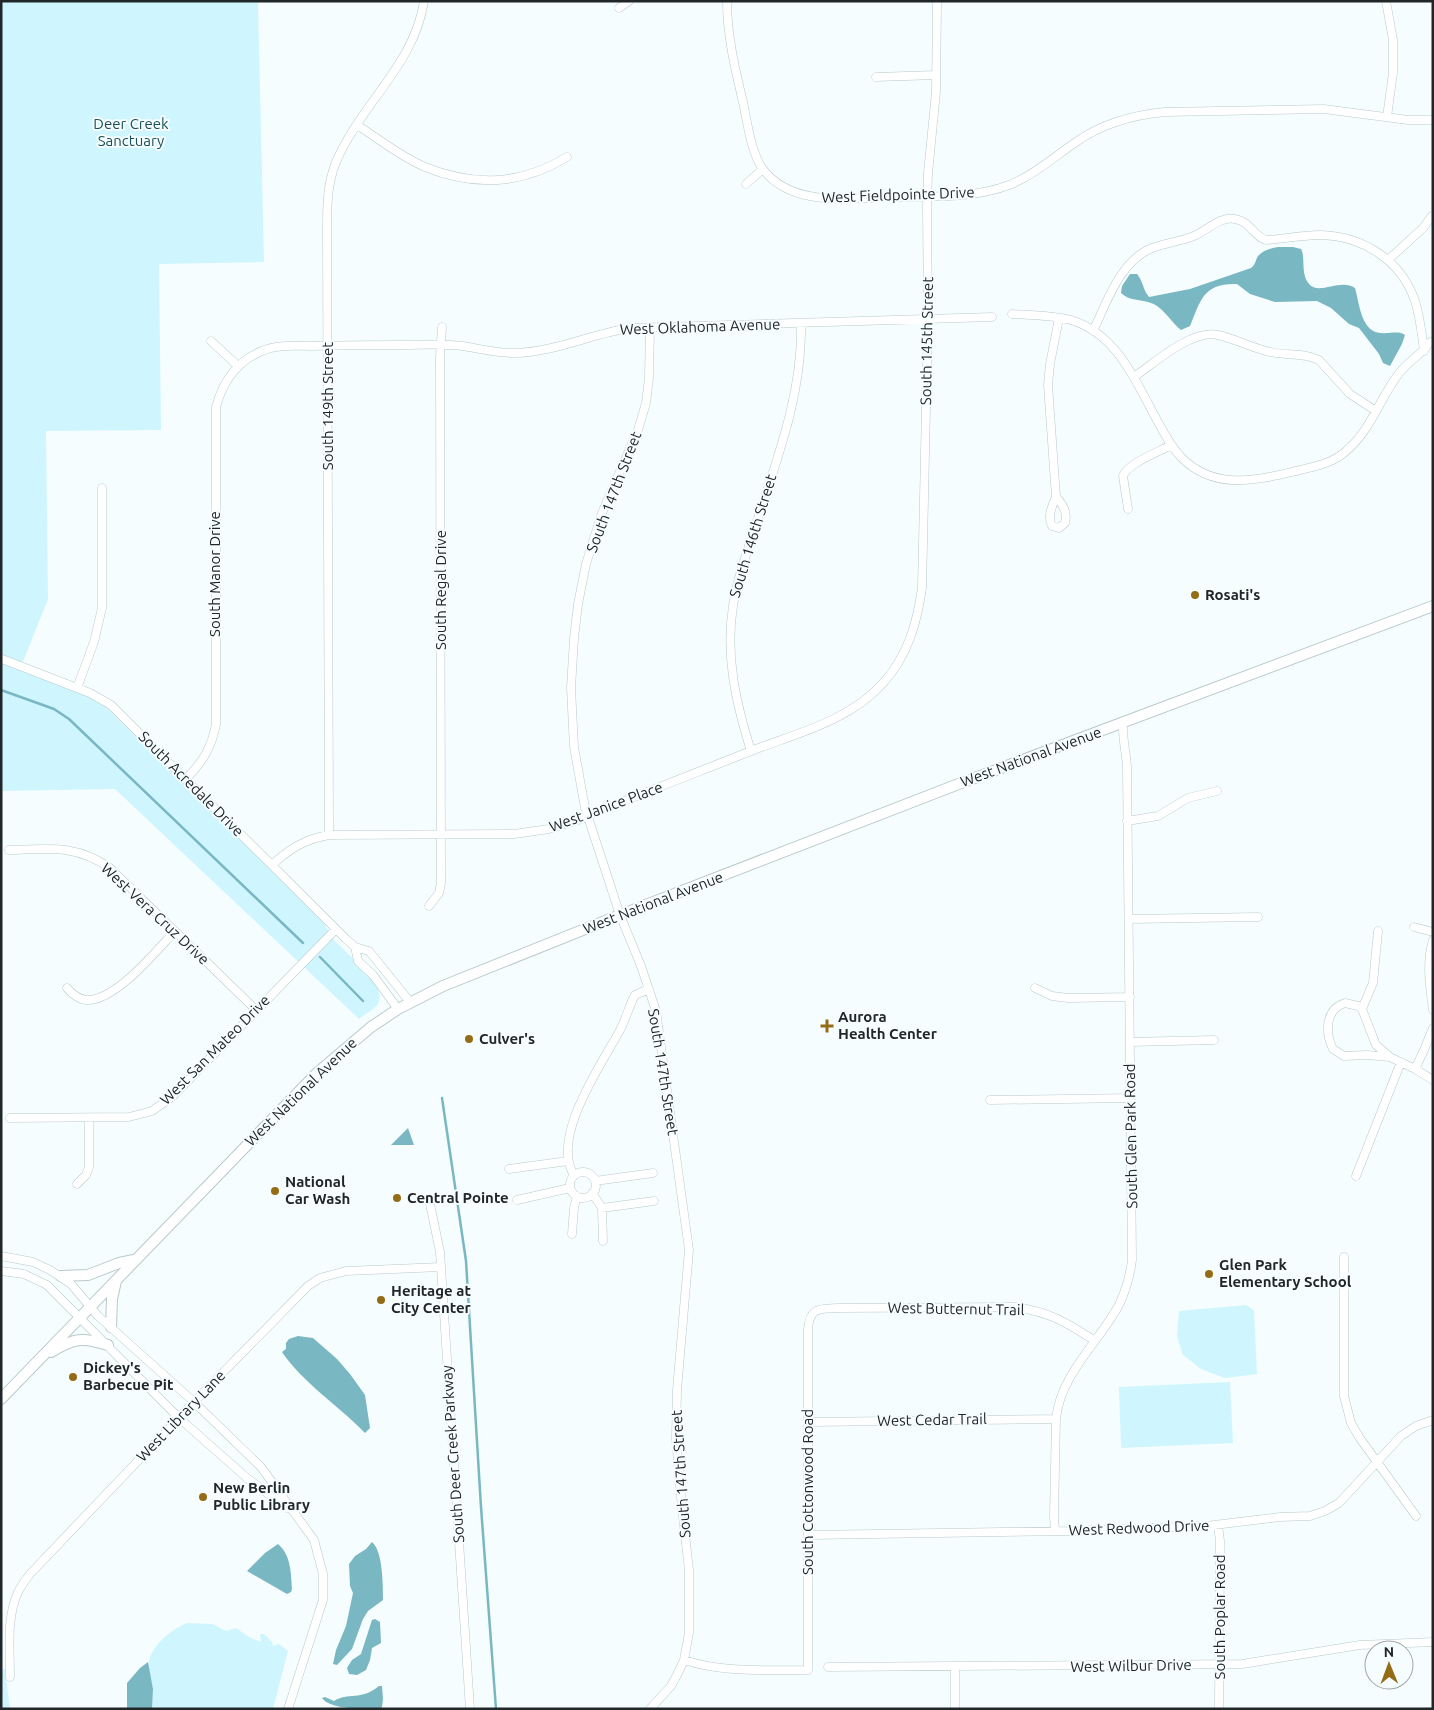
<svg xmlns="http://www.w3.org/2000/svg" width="1434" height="1710" font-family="Ubuntu,sans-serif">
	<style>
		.green { fill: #cff6fe }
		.water { fill: #79b7c3 }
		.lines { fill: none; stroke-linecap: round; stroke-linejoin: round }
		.stream { stroke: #79b7c3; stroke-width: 2.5 }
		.minor-casing { stroke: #b8c9cc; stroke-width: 9 }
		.major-casing { stroke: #b8c9cc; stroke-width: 12 }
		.minor { stroke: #fff; stroke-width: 8 }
		.major { stroke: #fff; stroke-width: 10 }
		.poi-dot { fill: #946c16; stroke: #f6fdfe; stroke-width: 2 }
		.labels { text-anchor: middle; stroke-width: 4; stroke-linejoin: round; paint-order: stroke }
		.park-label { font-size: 15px; fill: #1a5059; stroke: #f6fdfe }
		.street-label { font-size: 15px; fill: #212728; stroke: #f6fdfe }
		.poi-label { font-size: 15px; font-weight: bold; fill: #212728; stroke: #f6fdfe; text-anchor: start }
	</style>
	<rect width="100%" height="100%" fill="#f6fdfe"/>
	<path class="green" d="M1,1h257l6,261 -105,2 2,166 -115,1 2,168 -28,70 69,27 13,7 221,218c4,7 6,13 12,20 11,12 50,42 44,60 -2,8 -15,13 -20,18l-244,-230 -114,2z
		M1246,1305l8,5 3,64 -32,4 -24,-9 -18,-14 -6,-18 2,-26z
		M1230,1382l3,61 -112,5 -2,-61z
		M187,1623l25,1 14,7 10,-3 13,9 12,5 -1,-8h4l8,8 1,4 6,-2 9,7 -15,58h-121c0,-7 1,-14 1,-20 -1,-8 -6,-20 -4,-28 4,-17 23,-32 38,-38z
		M1,1669h4l5,40h-9z"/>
	<path class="water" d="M1278,247h15l8,2c5,9 -1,24 8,35 10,12 31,-6 46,4 5,17 6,48 31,45 6,0 14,-2 19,2l-3,9 -12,22 -7,-3 -4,-9 -20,-26 -10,-4 -18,-16 -14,-7 -42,1 -25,-8 -13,-10c-34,-1 -36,16 -47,42l-9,4c-9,-7 -19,-24 -30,-27 -10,-4 -22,-2 -30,-10l1,-7 8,-12h7c6,7 6,16 12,23l41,-8 61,-21c5,-4 4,-7 7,-12 5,-6 13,-8 20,-9z
		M408,1128l6,17h-23z
		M298,1336l15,2 24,21 13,15 15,21 5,33 -5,5c-27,-28 -61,-49 -83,-81l4,-3v-6l3,-4z
		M372,1542c11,9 11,44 11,58l-15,11 -5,8 -11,30 -15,16 -4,-1 3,-14 10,-24 7,-33 -3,-7 -1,-22 6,-8 11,-7z
		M278,1544c13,11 13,29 14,45l-1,3 -4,2 -40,-23 18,-18z
		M375,1619l5,3 1,21 -9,5 -2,12 -4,10 -9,5 -8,-1 -2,-6 5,-8 9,-6 10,-31 1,-3z
		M148,1662l5,27 -1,20h-25v-26l13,-15z
		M379,1686h3l1,13 -1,8 -2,2c-15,0 -50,1 -58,-11l3,-1 9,4c14,-9 27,0 45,-15z"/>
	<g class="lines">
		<path class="stream" d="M1,690l53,19 15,10 234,224
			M320,957l43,44
			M442,1098l24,163 15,246 15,202"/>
		<g class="minor-casing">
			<path id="minor" d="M727,1c0,34 8,68 16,101 4,19 8,50 19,66 29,40 88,30 131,29 38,-1 80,2 116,-12 25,-10 45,-28 67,-43 27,-19 56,-27 89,-30l159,-3 84,11h25
				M1386,1l7,39v33l-6,44
				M619,8l10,-7
				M876,77l60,-2
				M357,125c22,14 44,32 68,42 50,20 96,18 142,-10
				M746,184l17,-15
				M1388,260l35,-32 9,-12
				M1012,314c19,1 40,1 59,6 43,13 62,55 81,91 9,16 17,34 30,47 33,33 75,22 114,13 17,-4 35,-7 49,-19 26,-21 35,-55 55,-80 9,-11 22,-18 29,-29l4,-2
				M650,327l-1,51 -3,25 -8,27 -36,83 -16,51 -8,40 -4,34 -3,50 3,59 11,61 35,107 21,51 15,45 33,239 -12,140 -1,49 6,69 7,62v63l-5,27 -6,13 -7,13 -21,23
				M1093,331c14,-29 27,-70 59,-83 15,-6 30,-6 44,-13 12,-6 26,-19 39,-16 15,2 19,18 31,21 18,-1 36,-5 54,-5 43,1 81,25 95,66 5,16 7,33 9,50
				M211,341l27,25
				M1134,377c20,-14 58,-48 84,-42 18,4 34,13 52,17 16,4 33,0 49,8l31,34 26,17
				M1056,497c7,7 12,15 9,26l-6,5 -7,-2c-5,-9 0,-20 4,-29l-8,-112 2,-21 9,-46
				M1128,509l-5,-33c5,-13 36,-24 48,-31
				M2,659l88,34 21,12 235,234 9,8 14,4 41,51
				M77,688l17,-46 8,-34v-120
				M751,751c-15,-48 -26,-95 -18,-145 3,-23 11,-45 18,-66 22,-71 52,-142 50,-217
				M186,779c16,-16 26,-32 30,-55v-317c7,-26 21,-46 46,-56 16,-7 33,-5 49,-5 29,-1 58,-1 87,-1 21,0 44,-2 65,1 18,3 33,7 52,7 40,-1 76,-19 115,-25l362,-11
				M1127,821l31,-5 30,-18 29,-7
				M329,835l-2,-605c0,-23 0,-46 9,-68 24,-57 79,-98 88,-161
				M9,850c40,-1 67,-6 101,18l146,142
				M272,865c17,-16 33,-26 57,-30l185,-1 35,-5 29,-9c57,-24 115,-46 173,-69 46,-18 99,-30 133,-69 24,-27 33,-59 38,-94l6,-269 -1,-112 1,-34 8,-81 1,-91
				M429,906l10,-13 2,-10 -1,-526 2,-30
				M1129,919l129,-2
				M1414,927l19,5
				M1433,940c-7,23 -3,47 0,70
				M355,947l3,14 15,14 25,34
				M67,988c5,6 11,11 19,12 29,2 70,-49 89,-69
				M1035,988l17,8 16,2 62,-1
				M1345,1003l13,3 4,3 14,36 14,12 -23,-2 -23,1 -11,-7c-8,-16 -8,-40 12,-46z
				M1362,1009l11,-26 5,-52
				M1130,1042l84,-2
				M1390,1057l25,12 18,11
				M1415,1069l9,-19 9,-22
				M990,1100l141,-2
				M10,1118l119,-1 23,-6 21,-15 163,-167
				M509,1169l59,-8
				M570 1185a13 13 0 1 1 26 0a13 13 0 1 1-26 0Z
				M574,1175c-24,-38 28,-111 46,-145 6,-11 9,-24 15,-35l14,-6
				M1356,1176l45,-114
				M595,1181l58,-8
				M77,1184l9,-9 3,-8v-49
				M592,1193l10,15 52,-7
				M429,1199l11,53 30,457
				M517,1200l53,-12
				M602,1208l1,33
				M572,1234l2,-26 3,-12
				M1,1256l32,6 17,8 21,14 27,32 96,86 67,65 53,73 9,34v26l-35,109
				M1344,1257v139l7,27 8,14 57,79
				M1,1271l23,3 23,11 132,133 68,60 40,30
				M808,1422l248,-3
				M1218,1525l2,16 -1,168
				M1055,1531l-1,-15 2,-97c4,-44 43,-77 63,-114 7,-15 11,-29 13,-45l-5,-493c-1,-16 -5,-30 -4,-45
				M809,1535l264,-4 133,-5 74,-9 30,-1 15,-5 14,-8 62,-67 15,-10 17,-6
				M684,1660c40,13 82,10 124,10v-341c2,-23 13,-20 31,-21l174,-1c35,4 53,15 82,34
				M828,1667l414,-3 118,-19 73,-3
				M955,1667v42
				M10,1677c0,-28 -4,-61 9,-87 3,-5 7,-11 11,-16l164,-172 114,-116 12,-8 26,-7 95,-4"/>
		</g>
		<g class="major-casing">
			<path id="major" d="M61,1276l27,-1 31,-12 15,-3
				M111,1327l1,-28 4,-18
				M51,1352c23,-14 31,-15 57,-7
				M1,1399l316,-326 54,-46 27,-18 45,-23 177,-71 336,-130 477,-179"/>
		</g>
		<use href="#minor" class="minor"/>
		<use href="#major" class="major"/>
	</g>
	<g class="poi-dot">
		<circle cx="1195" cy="595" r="5"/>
		<path d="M824.5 1018.5h5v5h5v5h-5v5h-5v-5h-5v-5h5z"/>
		<circle cx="469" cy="1039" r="5"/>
		<circle cx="275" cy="1191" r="5"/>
		<circle cx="397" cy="1198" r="5"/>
		<circle cx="1209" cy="1274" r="5"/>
		<circle cx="381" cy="1300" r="5"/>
		<circle cx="73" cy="1377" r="5"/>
		<circle cx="203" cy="1497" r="5"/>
	</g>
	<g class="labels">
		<g class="park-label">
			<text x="131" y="129">Deer Creek<tspan x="131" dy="17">Sanctuary</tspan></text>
		</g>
		<g class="street-label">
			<text transform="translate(898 195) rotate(-2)" y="5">West Fieldpointe Drive</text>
			<text transform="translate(700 327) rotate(-2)" y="5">West Oklahoma Avenue</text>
			<text transform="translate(927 341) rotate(-89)" y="5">South 145th Street</text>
			<text transform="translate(328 406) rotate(-90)" y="5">South 149th Street</text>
			<text transform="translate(614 492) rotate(-69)" y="5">South 147th Street</text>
			<text transform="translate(753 536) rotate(-73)" y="5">South 146th Street</text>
			<text transform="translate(215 574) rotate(-90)" y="5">South Manor Drive</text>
			<text transform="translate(441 590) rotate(-90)" y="5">South Regal Drive</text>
			<text transform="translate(1031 757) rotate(-20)" y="5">West National Avenue</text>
			<text transform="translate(191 784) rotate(45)" y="5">South Acredale Drive</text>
			<text transform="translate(606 807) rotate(-20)" y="5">West Janice Place</text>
			<text transform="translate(653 903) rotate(-21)" y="5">West National Avenue</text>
			<text transform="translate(155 914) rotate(43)" y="5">West Vera Cruz Drive</text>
			<text transform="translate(215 1050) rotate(-45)" y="5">West San Mateo Drive</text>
			<text transform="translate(663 1072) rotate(81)" y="5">South 147th Street</text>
			<text transform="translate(301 1092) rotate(-44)" y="5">West National Avenue</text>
			<text transform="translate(1131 1136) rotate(-91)" y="5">South Glen Park Road</text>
			<text transform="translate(956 1309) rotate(1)" y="5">West Butternut Trail</text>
			<text transform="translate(181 1416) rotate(-46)" y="5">West Library Lane</text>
			<text transform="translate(932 1420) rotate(-1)" y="5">West Cedar Trail</text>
			<text transform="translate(453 1454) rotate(-94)" y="5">South Deer Creek Parkway</text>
			<text transform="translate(681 1474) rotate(-94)" y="5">South 147th Street</text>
			<text transform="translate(808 1492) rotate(-90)" y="5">South Cottonwood Road</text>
			<text transform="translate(1139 1528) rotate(-2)" y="5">West Redwood Drive</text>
			<text transform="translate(1220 1617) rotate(-90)" y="5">South Poplar Road</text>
			<text transform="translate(1131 1666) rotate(-1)" y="5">West Wilbur Drive</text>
		</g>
		<g class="poi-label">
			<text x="1205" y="600">Rosati's</text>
			<text x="838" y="1022">Aurora<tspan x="838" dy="17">Health Center</tspan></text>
			<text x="479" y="1044">Culver's</text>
			<text x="285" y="1187">National<tspan x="285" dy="17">Car Wash</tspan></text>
			<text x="407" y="1203">Central Pointe</text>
			<text x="1219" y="1270">Glen Park<tspan x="1219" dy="17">Elementary School</tspan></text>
			<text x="391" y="1296">Heritage at<tspan x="391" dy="17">City Center</tspan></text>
			<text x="83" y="1373">Dickey's<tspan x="83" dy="17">Barbecue Pit</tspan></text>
			<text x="213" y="1493">New Berlin<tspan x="213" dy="17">Public Library</tspan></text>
		</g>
	</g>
	<rect width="1434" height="1710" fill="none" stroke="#212728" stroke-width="5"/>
	<g transform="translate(1389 1665) rotate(359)"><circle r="24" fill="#f6fdfe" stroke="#a1a7a8"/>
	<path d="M0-4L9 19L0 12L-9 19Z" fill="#946c16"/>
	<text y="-8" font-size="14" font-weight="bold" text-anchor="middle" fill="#212728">N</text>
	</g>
</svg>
